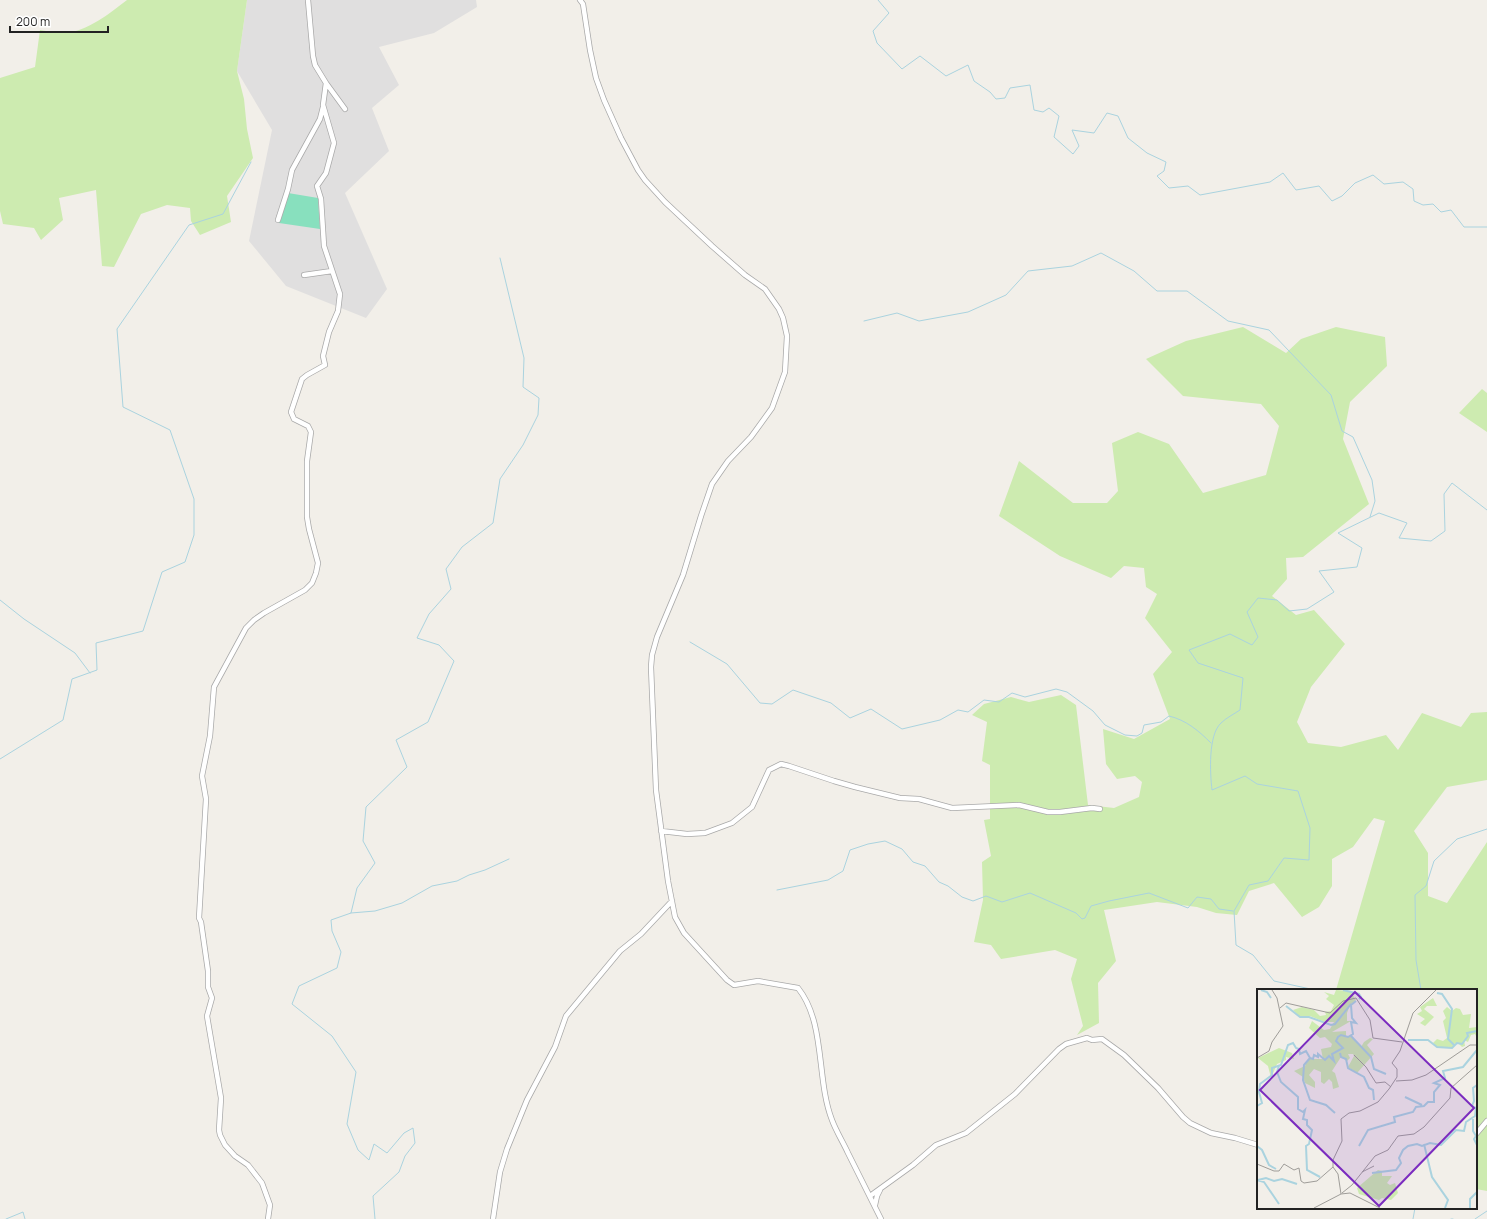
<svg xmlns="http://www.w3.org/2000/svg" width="1487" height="1219" font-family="Manrope,sans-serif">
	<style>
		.residential { fill: #e0dfdf }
		.grass { fill: #cdebb0 }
		.pitch { fill: #88e0be }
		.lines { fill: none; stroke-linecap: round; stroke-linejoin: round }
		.stream { stroke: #aad3df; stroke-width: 1 }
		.minor-casing { stroke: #a9a9a9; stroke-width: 6 }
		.minor { stroke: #fff; stroke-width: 4.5 }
		.inset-river { fill: none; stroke: #aad3df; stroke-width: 2 }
		.inset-road { fill: none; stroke: #9f9d99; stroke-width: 1 }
		.view { fill: #7b2cbf; fill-opacity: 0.15; stroke: #7b2cbf; stroke-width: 2 }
		.inset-edge { fill: none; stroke: #222; stroke-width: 2 }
	</style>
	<rect width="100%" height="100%" fill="#f2efe9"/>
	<path class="residential" d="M247,0h229l1,7 -43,26 -55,14 20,38 -27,23 17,43 -44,42 42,96 -21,29 -80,-32 -37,-45 23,-111 -35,-59z"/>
	<path class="grass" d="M127,0h120l-10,71 7,28 3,30 6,29 -26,38 4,26 -31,13 -9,-14 -1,-13 -23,-3 -26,9 -27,53 -12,-1 -6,-76 -37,8 4,22 -22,20 -7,-12 -31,-4 -3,-13v-133l35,-11 5,-37c8,1 16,3 24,3 23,-1 46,-20 63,-33z
		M1243,327l43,26 15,-14 35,-12 49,10 2,29 -37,36 -7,37 26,65 -66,53 -17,1 1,21 -15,17 24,19 18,-5 31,34 -34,43 -14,35 11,21 33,4 45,-12 12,15 24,-37 39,14 10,-14 16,-1v68l-40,7 -33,44 14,22v43l19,7 40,-61v349l-11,-2v-199h-120l-1,-2 -3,2h-16l49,-169 -11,-3 -21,29 -21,12v27l-13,21 -17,10 -28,-34 -25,8 -12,24 -21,-2 -19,-6 -40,-5 -53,8 12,51 -18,22 1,40 -22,12 6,-9 -12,-47 6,-20 -22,-9 -54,9 -10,-14 -17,-3 9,-42 -1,-38 9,-6 -7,-36 6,-1v-54l-8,-4 5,-39 -15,-7 12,-11 27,-7 18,5 32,-7 15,10 12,100 26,3 25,-11 3,-15 -7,-6 -18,3 -11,-15 -3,-35 31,10 36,-20 -17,-45 19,-22 -27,-34 12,-24 -11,-7 -2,-19 -20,-2 -13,12 -51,-22 -61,-40 20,-55 54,42h34l11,-12 -6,-48 26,-11 31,12 34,49 63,-18 13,-49 -18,-22 -78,-8 -37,-37 40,-18z
		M1482,389l5,4v39l-28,-19z"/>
	<path class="pitch" d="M288,193l30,5 2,31 -41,-6z"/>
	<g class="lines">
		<path class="stream" d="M878,0l11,13 -16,18 4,12 25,26 18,-13 26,20 22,-11 6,16 16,11 6,7 9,-1 5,-10 20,-3 4,25 9,2 6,-4 10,8 -5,21 19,17 6,-8 -7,-16 22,3 13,-20 11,3 10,22 19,15 19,9 -2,9 -7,5 12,12 19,-2 12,9 70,-13 13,-9 13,17 23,-4 13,15 10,-5 13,-13 18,-8 11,9 19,-2 10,7 1,12 9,4 10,-1 8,8 10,-2 13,17h23
			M864,321l33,-8 22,8 49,-9 38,-17 22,-24 44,-5 29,-13 33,18 23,20h30l41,30 41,9 62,65 11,36 11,6 19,43 3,21 -5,16
			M0,600l24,19 51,34 15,20
			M690,642l37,22 33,39 12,1 21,-14 38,13 19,15 21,-9 31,20 38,-9 18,-10 10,2 16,-12 15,2 13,-9 13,4 31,-8 11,3 26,19 12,14 20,10 12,1 5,-3 2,-8 17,-3 8,-6c17,4 30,15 42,27
			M0,759l63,-39 9,-41 25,-9 -1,-27 47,-12 19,-59 23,-10 9,-27v-36l-24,-69 -47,-23 -6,-78 72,-104 34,-11 28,-52
			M777,890l51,-10 15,-9 7,-21 18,-6 17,-3 17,8 11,13 12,4 14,16 9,4 14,11 11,4 13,-5 16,6 28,-9 46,20 6,6 3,-1 6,-12 18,-5 40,-8 39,15 9,-11 14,2 8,10 14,2
			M351,913l24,-2 27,-8 30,-17 25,-5 12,-6 16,-5 24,-11
			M1315,990l-41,-9 -21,-26 -17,-10 -2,-34 15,-26 19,-4 16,-23 25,2 1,-32 -12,-37 -41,-7 -12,-8 -33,14c-2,-17 -4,-55 9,-67 5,-5 13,-9 19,-13l3,-32 -45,-15 -9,-13 41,-16 22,11 6,-8 -11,-25 11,-14 19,2 12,11 18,-2 27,-17 -15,-21 38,-4 5,-19 -24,-15 41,-20 28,10 -8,15 32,3 14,-10 -1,-37 8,-11 35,27
			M1421,990l-5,-30 -1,-65 11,-9 8,-25 23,-22 30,-10
			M6,1219l17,-7 2,7
			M375,1219l-2,-23 26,-24 6,-16 10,-13 -2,-15 -9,5 -17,20 -13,-9 -5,16 -11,-10 -11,-26 9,-52 -24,-36 -40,-32 7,-18 38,-18 4,-16 -9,-21 -1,-11 20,-7 6,-25 18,-25 -12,-22 3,-34 41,-40 -11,-27 32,-18 26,-61 -15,-16 -22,-7 12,-24 22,-25 -5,-20 16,-22 31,-24 7,-44 23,-34 15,-30 1,-17 -16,-11 1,-29 -24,-100
			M1413,1219l2,-11
			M1451,1219h2
			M1475,1219l12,-8"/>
		<g class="minor-casing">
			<path id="minor" d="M580,0l3,4 7,46 6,28 8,22 17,38 17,32 7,10 20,22 47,44 33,29 20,14 14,20 4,9 4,18 -2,36 -13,36 -21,29 -23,24 -16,23 -11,32 -18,59 -26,62 -5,18 -1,12 5,123 12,91 7,36 9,16 43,47 7,5 24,-4 40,7c28,35 18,91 34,132 4,11 11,22 16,33 11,22 22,44 33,66
				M326,83l19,26
				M278,220l10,-31 4,-19 22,-40 6,-11 3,-12
				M304,275l28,-4
				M661,831l26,3 18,-1 27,-10 20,-16 17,-37 12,-6 8,2 45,15 21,6 45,11 19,1 33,9 67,-3 29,7h12l32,-4 8,1
				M1476,1134l11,-13
				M870,1196l43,-31 23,-20 30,-12 49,-39 44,-45 7,-5 21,-6 5,2 10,-1 22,16 34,33 25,29 7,6 21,10 24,5 23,7
				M875,1205l2,-9 3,-6
				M268,1219l2,-14 -8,-22 -14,-18 -13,-9 -10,-11 -5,-10 -1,-5 2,-32 -14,-82 5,-18 -4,-11v-16l-7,-49 -2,-4 7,-119 -4,-23 8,-40 4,-49 32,-59 8,-8 10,-7 41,-23 7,-7 4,-10 2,-10 -9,-34 -2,-12v-56l4,-29 -3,-6 -14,-7 -3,-7 11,-33 5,-4 18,-10 -2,-9 6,-24 9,-21 2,-17 -16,-48 -3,-47 -4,-13 9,-13 8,-30 -11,-38 3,-22 -11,-18 -2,-9 -5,-56
				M493,1219l7,-47 7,-23 20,-49 28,-53 11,-31 54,-65 21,-17 31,-33"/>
		</g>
		<use href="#minor" class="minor"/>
	</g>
	<g transform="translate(1257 989)">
		<rect width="220" height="220" fill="#f2efe9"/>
		<path d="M79,1l14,1 6,9 -6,5 -3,8v8h4l-19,11 14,-1v5h5l10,11 3,-5 6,-4 3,1 -6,6 7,9 -17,19 -9,-6 6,-11 -1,-2h-5l2,4 -3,3 -6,-4 -9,14 3,2 4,14 -6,2 -1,-7 -3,-3 -5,5 -3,-2v-10l-7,-3 -5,6 6,7v6l-10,-5 -2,-6 -9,-6 11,-5 3,-7h15l-2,-10 10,-2 1,-3 -7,-7 -5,1 -11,-10 3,-7 12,9 6,-1 4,-7h-9l-15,-6 -10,1 -7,-7 9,-3 12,3 6,6 6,-1 -1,-3 6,-1 3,-6 -8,-6 3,-3 -5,-4 10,3zM176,9l4,8h-10l-3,3 10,8 -9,9 -5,-3 5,-4 -8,-5 5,-3 -2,-4zM190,18l5,4 4,-3 4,1 3,6 8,-1 -2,14 8,-1v11l-2,-4 -4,1 -3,7 -4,-2 1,6 -3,1 -4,-4 -4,1 -1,4 -16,-1 -4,-4 4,-4 6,2 4,-3 -4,-17 3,-3 -3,-7zM22,59l13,5 2,6 -8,-2v3l-9,4 -6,14 -3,-12 -10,-8zM121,181l4,1v5h10l-5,7 3,2 5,-2 3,10 -7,7 -9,-2 -3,2 -20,-6 -2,-6z" fill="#cdebb0"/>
		<path class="inset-river" d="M4,1l6,2 4,6M86,1l16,4 2,3 -2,2M180,4l5,1 10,15 -4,30 6,6M29,17l14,11h9l22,8 4,-1 16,-20M94,47l20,21 3,12 12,5M151,51h20l9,7 15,1 5,-5 5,1 6,-8 -1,-3 10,-2M83,64l1,4 5,2 2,9 16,9 5,11 4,2 1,10M53,69l-6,7 -1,15 7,20 16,5 9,8M22,77l-2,6 4,10 17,15v12l5,3 2,-2 -2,9 4,1v5l5,5 -3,14 -3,2 1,24 13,7M148,108l17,8M0,117l5,-3 -3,-11 1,-8 12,-9v-7l9,-3 7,-20 5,-2 3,5 3,1 1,5 6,-3 4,7 3,1 1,-4 4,2v-3l7,6 4,-4 5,5 -2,-7 11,-6 -7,-7 2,-4 3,-2 7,2 5,-3 -2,-12 5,1 -4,-5 -1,-13 5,-4M216,130v12l3,5 -2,3 3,6M167,155l8,33 16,23 -3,8M0,157l5,4 7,15 7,4M102,157l9,-16 27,-8 -1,-5 19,-5 3,-5 8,-1 4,-4h6v-10l6,-7 -6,-2 11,-5 -2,-7 20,-4 14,-17M115,184l24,-3 5,-7 -2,-5 4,-8 5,-4 9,-2 5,2 8,-3 11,2 15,-15 8,1 2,-9 9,-6 1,-8 -4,-2 2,-5 -1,-13 4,-3M0,191l7,2 15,22M1,191l8,-2 8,3 8,-2 15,5M213,219v-9l7,-7"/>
		<path class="inset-road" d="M23,19l6,-5 44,10 13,-12 13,-3 14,22 3,18 29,4M97,66l12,12 10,16 9,-1 6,5M0,69l12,-7 3,-9 11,-16 -6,-28 -5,-8M139,92l16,-1 14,-5 44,-30h7M0,175l17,7h5l5,-7 10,6 5,-2 2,13 3,2 13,-2 16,-14 5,7 3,20 9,-1 30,15M76,178v-7l9,-19 -1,-22 8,-6 11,-2 18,-9 11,-13 8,-12v-8l-5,-6 8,-12 13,-38 23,-23M105,183l12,-6M85,204l10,-8 23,-29 13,-6 10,-14 16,-2 10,-7 26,-29 1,-10 26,-23M57,219l27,-14"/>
		<path class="view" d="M98,3l119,116 -95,98 -119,-116z"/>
		<rect width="220" height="220" class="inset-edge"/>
	</g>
	<path d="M10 26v6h98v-6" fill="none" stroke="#222222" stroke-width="2"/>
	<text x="16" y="26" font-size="12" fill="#222222" stroke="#ffffff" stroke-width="3" paint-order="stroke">200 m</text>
</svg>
